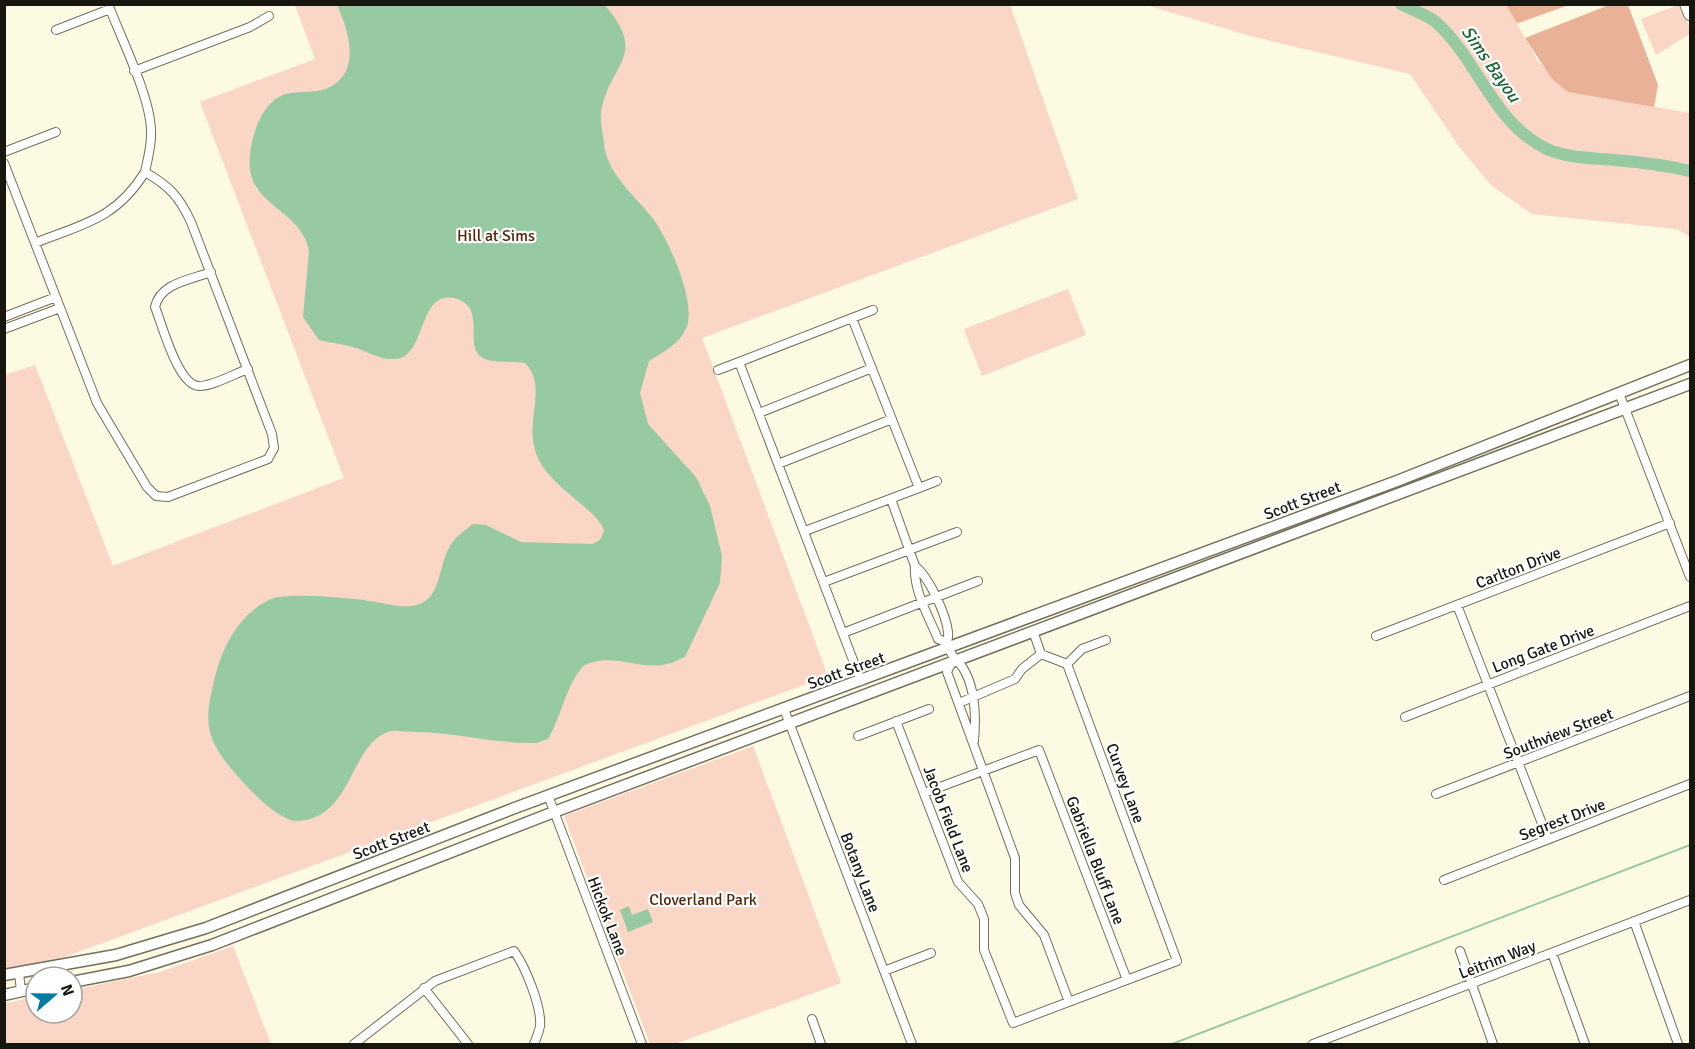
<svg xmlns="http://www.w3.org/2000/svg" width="1695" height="1049" font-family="Signika,sans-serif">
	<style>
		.green { fill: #f9d6c6 }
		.forest { fill: #e9b195 }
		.water { fill: #97caa3 }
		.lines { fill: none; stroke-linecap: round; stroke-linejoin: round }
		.stream { stroke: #97caa3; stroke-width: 2 }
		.river { stroke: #97caa3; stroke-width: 12 }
		.minor-casing { stroke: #726f5b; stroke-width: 10 }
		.secondary-casing { stroke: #726f5b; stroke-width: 13 }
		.primary-casing { stroke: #726f5b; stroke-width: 14 }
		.minor { stroke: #fff; stroke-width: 8 }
		.secondary { stroke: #fff; stroke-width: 10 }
		.primary { stroke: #fff; stroke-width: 12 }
		.labels { text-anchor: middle; stroke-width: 4.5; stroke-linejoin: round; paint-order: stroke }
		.park-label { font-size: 16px; fill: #562405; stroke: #fff }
		.street-label { font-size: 16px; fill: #18170f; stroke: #fff }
		.water-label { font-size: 18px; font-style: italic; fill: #1b6737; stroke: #fff }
	</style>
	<rect width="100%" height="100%" fill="#fdfae3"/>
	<path class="green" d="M295,5h715l68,194 -376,139 126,338 -823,303v-604l30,-10 78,201 231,-88 -144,-376 115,-43z
		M1146,5h423l-52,19 20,36 31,32 122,21v124l-13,-8 -145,-15 -40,-28 -31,-37 -51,-75 -156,-37z
		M1678,5l12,22v7l-34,21 -15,-36z
		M1068,289l18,46 -104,41 -18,-47z
		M753,746l88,237 -166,61h-25l-86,-228z
		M233,946l38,98h-266v-40l31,-8v17h36v-23l88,-18z"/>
	<path class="forest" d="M1506,5h63l-52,18z
		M1609,5h19l30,80 -4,22 -86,-15 -16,-13 -27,-41z"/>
	<path class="water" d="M337,5l267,-1c44,51 8,58 -2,103 -3,11 1,26 2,36 2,29 29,51 46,72 17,20 48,88 36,114 -7,15 -24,24 -37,32l-9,32 8,31 48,53 14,29 12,50 -2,27 -35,74c-6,2 -12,6 -18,7 -30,7 -54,-13 -84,2 -18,22 -21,49 -35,73l-12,4c-41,1 -81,-11 -122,-11 -7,0 -16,-2 -23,-1 -42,11 -37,87 -93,90 -19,1 -52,-35 -64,-49 -30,-35 -30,-51 -19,-95 8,-32 25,-64 56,-78 16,-7 80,-1 99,2 15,2 35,9 50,3 20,-8 19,-37 28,-54 5,-12 15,-18 25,-26l13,1 35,17 71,2 8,-4 4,-9c-6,-22 -54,-43 -67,-75 -14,-34 12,-69 -12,-93 -12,-2 -26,0 -37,-3 -30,-8 3,-53 -34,-62 -38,-8 -26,64 -63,61 -12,0 -25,-8 -35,-11 -12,-4 -25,-5 -37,-8l-16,-23 6,-66c-8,-44 -65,-44 -59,-96 2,-20 11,-50 31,-59 15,-7 34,-1 49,-9 32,-17 18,-58 7,-82z
		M629,906l3,9 16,-6 5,13 -25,10 -8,-22z"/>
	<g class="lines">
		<path class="stream" d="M1172,1044l518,-199"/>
		<path class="river" d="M1401,4c11,6 27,11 36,19 42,39 56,100 110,126 20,9 45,9 67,11 26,2 51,5 76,11"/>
		<g class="minor-casing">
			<path id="minor" d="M56,30l54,-21
				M134,71l116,-44 19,-11
				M4,152l52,-20
				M4,163l93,240 50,84 9,9 12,1 100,-38 6,-11 -2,-14 -81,-212c-12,-26 -22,-36 -46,-50 3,-14 7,-28 6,-42 -1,-34 -30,-92 -43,-126
				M35,243c48,-19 81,-24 110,-71
				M211,272c-21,8 -51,11 -56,35 7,17 23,79 44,79 14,0 35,-12 49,-17
				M4,317l52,-20
				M852,318l21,-8
				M4,329l56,-21
				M718,370l21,-8
				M1619,393l71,184
				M759,413l113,-45
				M778,464l114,-45
				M919,488l18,-7
				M891,499l24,67
				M805,531l114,-43 -67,-170 -113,44 122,319
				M824,582l133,-50
				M1457,605l91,234
				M843,633l135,-52
				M1376,636l294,-113
				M946,642l-8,-3c-9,-22 -25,-49 -23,-73 14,11 31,48 33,66 1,6 -2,9 0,14 4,13 9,13 15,22 13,21 13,50 11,73
				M952,662l-5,10 68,186v35l4,12 25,30 25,67
				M1067,664l15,-15 24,-9
				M959,703l56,-24 7,-10 19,-15
				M784,709l128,335
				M1405,717l285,-111
				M896,721l62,161 20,22 6,15v31l29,73 164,-62 -110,-297 -26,-10 -8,-23
				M858,736l71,-27
				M924,793l115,-43 88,230
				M1436,794l254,-98
				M549,798l93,246
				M1444,880l246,-96
				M1634,921l44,123
				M1460,951l33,93
				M1552,953l33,91
				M884,971l47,-18
				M19,973l2,18
				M424,988l44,56
				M812,1019l9,25
				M354,1044l81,-63 79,-30c11,15 28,56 26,75 -1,6 -4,13 -6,18
				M1313,1044l377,-144"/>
		</g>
		<g class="secondary-casing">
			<path id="secondary" d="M4,975l112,-20 90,-27 306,-119 885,-328 293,-116
				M72,982l57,-11 83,-26 342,-133 1136,-428
				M4,995l32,-7"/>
		</g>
		<g class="primary-casing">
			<path id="primary" d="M1686,4l4,10"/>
		</g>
		<use href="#minor" class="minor"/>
		<use href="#secondary" class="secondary"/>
		<use href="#primary" class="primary"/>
	</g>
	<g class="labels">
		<g class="park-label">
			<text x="496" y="241">Hill at Sims</text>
			<text x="703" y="905">Cloverland Park</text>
		</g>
		<g class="street-label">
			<text transform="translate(1302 500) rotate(-21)" y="6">Scott Street</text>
			<text transform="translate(1518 567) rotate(-21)" y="6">Carlton Drive</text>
			<text transform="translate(1543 648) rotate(-21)" y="6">Long Gate Drive</text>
			<text transform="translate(846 670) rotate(-20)" y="6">Scott Street</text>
			<text transform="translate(1558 733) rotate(-21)" y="6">Southview Street</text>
			<text transform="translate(1126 783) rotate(70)" y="6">Curvey Lane</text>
			<text transform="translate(949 819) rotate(69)" y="6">Jacob Field Lane</text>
			<text transform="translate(1562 819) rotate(-21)" y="6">Segrest Drive</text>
			<text transform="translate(391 840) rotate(-21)" y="6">Scott Street</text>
			<text transform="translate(1096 860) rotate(69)" y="6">Gabriella Bluff Lane</text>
			<text transform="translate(861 872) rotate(69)" y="6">Botany Lane</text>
			<text transform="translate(608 916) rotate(69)" y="6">Hickok Lane</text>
			<text transform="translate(1497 959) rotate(-21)" y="6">Leitrim Way</text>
		</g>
		<g class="water-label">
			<text transform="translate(1491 64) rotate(55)" y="6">Sims Bayou</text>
		</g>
	</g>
	<rect width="1695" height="1049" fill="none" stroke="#18170f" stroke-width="12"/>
	<g transform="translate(54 995) rotate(70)"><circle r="28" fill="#ffffff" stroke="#a3a29f" stroke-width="1.5"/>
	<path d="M0-4.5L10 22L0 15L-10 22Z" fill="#007ba2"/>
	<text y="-9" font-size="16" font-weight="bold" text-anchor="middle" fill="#18170f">N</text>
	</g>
</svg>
